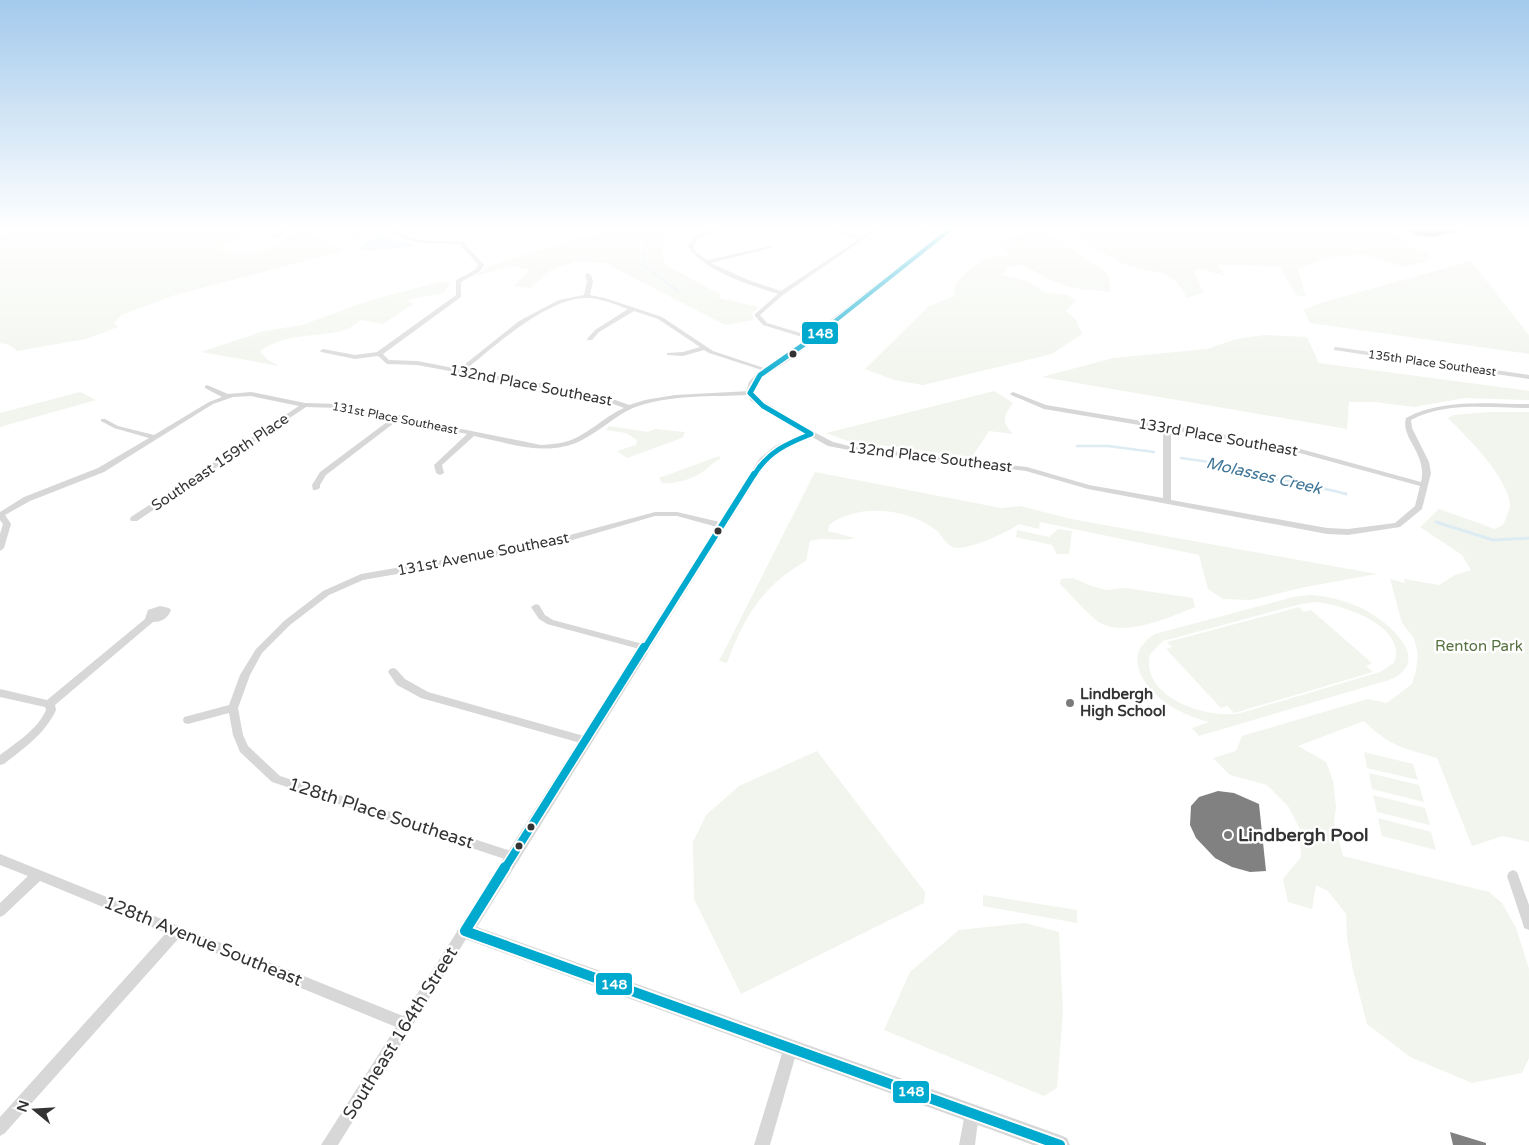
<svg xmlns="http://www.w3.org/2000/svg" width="1529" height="1145" font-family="'Varela Round',sans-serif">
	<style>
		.green { fill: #f1f5ed; fill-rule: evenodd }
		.water { fill: #ddebf3 }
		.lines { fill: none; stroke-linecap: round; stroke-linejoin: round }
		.stream-far2 { stroke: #ddebf3; stroke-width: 2 }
		.stream-far1 { stroke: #ddebf3; stroke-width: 2.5 }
		.stream { stroke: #ddebf3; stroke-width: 3 }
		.building { fill: #818181 }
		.minor { fill: #d7d7d7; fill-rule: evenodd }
		.tertiary { fill: #d7d7d7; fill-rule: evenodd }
		.bus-1-far4-casing { stroke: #fff; stroke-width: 6 }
		.bus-1-far3-casing { stroke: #fff; stroke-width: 8 }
		.bus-1-far2-casing { stroke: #fff; stroke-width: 10 }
		.bus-1-far1-casing { stroke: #fff; stroke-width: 11 }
		.bus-1-casing { stroke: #fff; stroke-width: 14 }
		.bus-1-far4 { stroke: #00a9ce; stroke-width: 4 }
		.bus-1-far3 { stroke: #00a9ce; stroke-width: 5 }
		.bus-1-far2 { stroke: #00a9ce; stroke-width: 6 }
		.bus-1-far1 { stroke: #00a9ce; stroke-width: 8 }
		.bus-1 { stroke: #00a9ce; stroke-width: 10 }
		.bus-dot { fill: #333; stroke: #fff; stroke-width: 2 }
		.poi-dot { fill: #7a7a7a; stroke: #fff; stroke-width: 2 }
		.labels { text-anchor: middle; stroke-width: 5; stroke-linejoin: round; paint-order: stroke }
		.far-street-label { font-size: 12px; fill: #333; stroke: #fff }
		.street-label { font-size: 15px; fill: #333; stroke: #fff }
		.park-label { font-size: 15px; fill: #56703f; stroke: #fff }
		.poi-label { font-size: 15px; font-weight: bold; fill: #333; stroke: #fff; text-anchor: start }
		.water-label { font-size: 16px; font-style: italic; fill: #3f7597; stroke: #fff }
		.near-street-label { font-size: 18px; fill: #333; stroke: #fff }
		.near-poi-label { font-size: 18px; font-weight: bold; fill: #333; stroke: #fff; text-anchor: start }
		.line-badge { stroke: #fff; stroke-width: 2 }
		.badge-label { font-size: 14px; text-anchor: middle; font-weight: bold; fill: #fff }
	</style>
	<rect width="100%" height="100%" fill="#fff"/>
	<path class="green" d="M8,228h269l-5,4 -26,4 -25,11 3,4 30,2 26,-9 7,-10 7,-4 18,-1 1,5 31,17 -169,44 -54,20 -7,8 4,4 -32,12 -69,12 -7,-6 -10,-2v-109z
		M350,228h26v5l-21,9 -8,-2 -3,-5 2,-6z
		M608,228h61l-7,14 2,22 57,31 -2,3 40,9 -7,6 2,7 -29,5 -120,-62 -28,-2 -26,9 -21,18 -17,-2 17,-16 -17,-4 -41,11 18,-11z
		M1018,228h24l66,46 3,18 -38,-4 -25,-9 -25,-14 -16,2 -4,8 24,6 19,12 22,2 8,6 -10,10 10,9 6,14 -30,20 -129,31 -29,-5 -29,-11 63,-62 26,-11 2,-13c19,-17 26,-31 53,-25l-2,-6 -9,-6z
		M1063,228h331c11,17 16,19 36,26l1,6 -27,7 -42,-13 -32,3 -32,12 8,28 -10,-2 -17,-29 -61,-1 8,12 -24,-8 -8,1 9,23 -16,5c-18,-36 -39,-21 -68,-36 -19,-10 -37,-23 -56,-34z
		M1471,261l58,74v19l-219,-31 -6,-13 16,-7z
		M439,282l11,1 -6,10 -37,7 6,4 -30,20 -22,-4c-5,3 -11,9 -17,10 -30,9 -55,1 -84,21l8,9 11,6 -78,-14 63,-21 38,-6 69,-25z
		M1264,335l43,2 12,26 210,28v9l-64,-2 -51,9 -39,-5h-26l-2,27 -305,-52 71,-19 94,-9 29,-10z
		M994,391l19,12c-10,15 -12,17 0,31l-24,-3 -17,26 -124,-16 -22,-8z
		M80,392l16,8 -96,27v-14z
		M1490,412h39v430l-26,-6 -31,10 -35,-88c-33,-10 -47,-11 -73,-37l-66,25 28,16 7,19 3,26 -2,15 9,34 146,36 13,11 14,25 13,41v89l-7,15 -50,10 -62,-26 -43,-33 -14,-54 -6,-33 -1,-23 -18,-23 -12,-6 -4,24 -24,-7 -5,-23 18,-22 -1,-28 -12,-23 -21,-21 -37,-10 -17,-17 23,-7 6,-15 126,-37 19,4 25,-19 4,-13 2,-17 -4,-16 -12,-15 -12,-44 15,4 -1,-4 35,6 16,-10 16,-5 -9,-15 -42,-28 19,-18 56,20 8,-4c2,-5 6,-13 7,-18 1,-27 -44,-71 -62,-89l5,-3z
		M609,426l39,6 7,-3 30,3 -3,6 -55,20 -10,-7 19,-6 1,-5 -11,-7 -20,-3z
		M719,456l1,3c-8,3 -12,10 -19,14 -12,7 -26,11 -39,10l-3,-5z
		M815,472l186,36 19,-2 51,13 306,55 -72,13 -54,13 -28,-1 -15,-10 -9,-34 -159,-33 -1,7 -20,-5c-10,8 -47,24 -60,24 -13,0 -15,-11 -23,-18 -29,-22 -78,-27 -107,-5l-1,6 27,7c-15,4 -29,-2 -45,3l-4,20c-44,25 -62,56 -79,102l-8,-2z
		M1058,529l14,2 -3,23h-12l-5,-9 -36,-8 1,-7 32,7z
		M1073,578l18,8 15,4 19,-2 68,10 2,9c-24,10 -67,29 -93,17 -10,-5 -33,-31 -42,-40l1,-5z
		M1310,595c17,1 33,5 49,12 25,11 78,53 30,73l-190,56 -7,-8 17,-6c-14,-4 -28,-9 -40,-17 -25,-16 -49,-50 -14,-71l138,-37zM1315,602c26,2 94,24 79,61l-14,9 -139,41c-33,7 -101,-15 -91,-59l13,-13 138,-37z
		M1299,607l5,5 7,-2 61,53 -6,3 7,6 -139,41 -7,-7 -6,2 -55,-59 6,-2 -5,-5z
		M817,751l108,141 -1,11 -183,91 -47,-95 -1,-57 13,-27 33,-29z
		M1364,752l49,12 5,16 -51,-12z
		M1369,773l50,12 5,17 -52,-13z
		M1373,795l52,13 5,17 -53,-13z
		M1378,818l53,14 5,18 -54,-14z
		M983,895l94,15v13l-94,-17z
		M1025,923l34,9 4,79 -6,77 -13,8 -160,-66 26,-58 49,-42z"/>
	<path class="water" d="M386,235l9,6 18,4 -3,2 -46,4 -5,-4 17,-11z"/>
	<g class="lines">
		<path class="stream-far2" d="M651,228l-9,36 37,28"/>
		<path class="stream-far1" d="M1077,446h31l46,6
			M1181,458l28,4 47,13"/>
		<path class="stream" d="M1252,474c31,8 63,11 94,20
			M1436,522l57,18 36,-2"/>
	</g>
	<path class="building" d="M1409,228h51v3l-26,6 -20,-2z
		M1218,791l16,2 25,11 7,67 -16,1 -18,-5 -17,-9 -19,-20 -6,-13 1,-19 8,-9z
		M1450,1132l36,11v2h-33z"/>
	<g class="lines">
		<path class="minor" d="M287,228h5l-17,10 -4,-1z
			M386,228c10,0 19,9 29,11 16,3 32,1 48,3l21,23 -5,7 -18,10v15l-78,57 6,6 28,1 42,8 60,-48 40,-21 25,-5 3,-13 -2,-7 3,-2 3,2 2,7 -3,13 15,3 57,19 51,34 57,19 -5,1 -56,-18 -5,-3 -21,6 -16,-1v-2l16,-1 17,-5 -42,-28 -24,-8 -35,21 -7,8h-4l-1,-1 8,-9 33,-21c-12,-4 -27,-11 -41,-11 -39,-1 -92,48 -122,72l134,24 30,11 16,-5 30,-5 75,-4 3,2 -3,2c-38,2 -80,-1 -117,13 -18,8 -33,23 -51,32 -34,18 -73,3 -108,-4l-32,29 2,8 -4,2 -4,-2 -2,-8 33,-31 -69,-14 -72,55 -6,10v3l-4,2h-3l-1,-5 8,-13 71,-53 -52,-11 -33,-1 -169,114h-6l-1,-2 1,-2 168,-111 -48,-10 -18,1 -20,7 -109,68 -74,29 -25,14 6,9 -7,24 -4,3v-17l3,-10 -3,-4v-8l24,-15 74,-29 51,-30 -35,-10 -13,-7v-2h4l13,7 36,9 55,-33 13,-5 -17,-9v-2l2,-1 21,9 23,-2 54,11 34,1 56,11h6l1,2 139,28c8,-1 16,-1 24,-3 22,-6 38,-25 59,-34l-27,-10 -180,-33 -30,-1 -9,-8 -23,3 -34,-7 -1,-1 3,-2 32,6 22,-3 79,-57v-15l19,-10 3,-5 -18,-21c-26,-1 -54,2 -74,-16z
			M717,228h6l-24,10 -6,8 3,6 11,8 64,-14v2l-60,15 37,17 33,11 78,-52 -35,-11h7l31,9 13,-9h5l-96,66 -24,21 7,8 47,14v2l-2,1 -49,-15 -8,-9v-2l23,-20c-28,-9 -75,-23 -90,-48l7,-10z
			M905,228h9l31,7 -2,1z
			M1336,347l193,28v4l-195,-29v-2z
			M1013,392l33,13 240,40 135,37c7,-28 -21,-44 -15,-64 36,-20 83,-14 123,-14v4c-38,0 -83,-7 -118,12l1,8 17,34 2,11 -9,36 -22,18 -52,8 -21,-1 -239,-45 -62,-18 -177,-21 -21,-4 -21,-12 1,-2h6l19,10 16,4 178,21 62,18 74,13v-69l-119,-20 -33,-14 -1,-1zM1171,430l114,19 135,37 -5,20 -20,17 -47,6 -21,-1 -156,-28z
			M655,512h22l47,11 1,2 -4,3 -44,-12h-22l-110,32 -182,32 -34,15 -39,30 -28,28 -12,22 -12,33 5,27 5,11 32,30 231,75 4,1 2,4 -2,4 -4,1 -239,-79 -32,-30 -7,-17 -4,-22 -41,11 -4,-1 -1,-3 1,-3 4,-1 41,-11 11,-30 16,-26 28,-28 39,-30 38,-17 183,-32z
			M536,604l3,1 6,10 8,5 90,24 3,1 2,2 -2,2 -3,1 -96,-26 -8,-5 -8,-12z
			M160,606l9,2 2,2c-3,8 -9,12 -18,12l-98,83 1,5c-11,24 -32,38 -52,54l-4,1v-10c17,-13 37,-25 46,-45l-1,-3 -45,-10v-8l47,11 98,-81 3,-9z
			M393,668l3,1 9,10 23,13 156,44 4,1 1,3 -1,3 -4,1 -163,-46 -24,-13 -9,-13 2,-3z
			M0,854l403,162 57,-89 5,-2 5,2 1,4 -133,214h-17l75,-118 -217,-89 -174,195 -5,3v-19l166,-184 -126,-52 -36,34 -4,2v-14l28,-27 -28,-11z
			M1513,870l4,2 12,33v25l-5,-2 -1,-4 -16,-48 2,-4z
			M791,1040l5,2 2,5 -28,98h-16l30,-98 2,-5z
			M972,1106l5,2 2,5 -4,32h-16l6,-32 2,-5z"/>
		<path class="tertiary" d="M948,228h7l-162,130 -30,19 -6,6 -3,10 3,4 59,37 -35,16 -14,12 -290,465 583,208 7,3 3,7h-37l-568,-206 -6,-2 -2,-6 303,-473 15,-12 29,-12 -53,-33 -5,-8 3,-11 8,-9 30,-19z"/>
		<g class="bus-1-far4-casing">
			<path id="bus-1-far4" d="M815,337l137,-109"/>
		</g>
		<g class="bus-1-far3-casing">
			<path id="bus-1-far3" d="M750,393l10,-18 56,-39
				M750,393l13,13 48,28
				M754,475c14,-23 32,-31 57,-41"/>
		</g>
		<g class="bus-1-far2-casing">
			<path id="bus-1-far2" d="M644,649l110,-175"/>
		</g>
		<g class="bus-1-far1-casing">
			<path id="bus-1-far1" d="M505,868l139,-221"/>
		</g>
		<g class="bus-1-casing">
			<path id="bus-1" d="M465,931l595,214
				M465,931l40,-64"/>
		</g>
		<use href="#bus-1-far4" class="bus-1-far4"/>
		<use href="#bus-1-far3" class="bus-1-far3"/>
		<use href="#bus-1-far2" class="bus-1-far2"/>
		<use href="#bus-1-far1" class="bus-1-far1"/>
		<use href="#bus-1" class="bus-1"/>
	</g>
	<linearGradient id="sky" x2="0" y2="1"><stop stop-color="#a3caec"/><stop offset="0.59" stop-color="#fff"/><stop offset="1" stop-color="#fff" stop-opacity="0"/></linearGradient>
	<rect width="1529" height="388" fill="url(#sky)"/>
	<g class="bus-dot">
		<circle cx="793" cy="354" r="4.5"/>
		<circle cx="718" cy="531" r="4.5"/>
		<circle cx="531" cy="827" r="4.5"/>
		<circle cx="519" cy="846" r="4.5"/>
	</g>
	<g class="poi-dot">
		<circle cx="1070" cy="703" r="5"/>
		<circle cx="1228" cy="835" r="5"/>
	</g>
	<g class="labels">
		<g class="far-street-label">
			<text transform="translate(1432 363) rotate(8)" y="4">135th Place Southeast</text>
			<text transform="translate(395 418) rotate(11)" y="4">131st Place Southeast</text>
		</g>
		<g class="street-label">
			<text transform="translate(531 385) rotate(11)" y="5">132nd Place Southeast</text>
			<text transform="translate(1218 437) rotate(10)" y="5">133rd Place Southeast</text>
			<text transform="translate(930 457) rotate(7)" y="5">132nd Place Southeast</text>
			<text transform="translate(220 462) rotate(-34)" y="5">Southeast 159th Place</text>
			<text transform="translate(483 554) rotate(-11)" y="5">131st Avenue Southeast</text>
		</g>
		<g class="park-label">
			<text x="1479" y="651">Renton Park</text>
		</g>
		<g class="poi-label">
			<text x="1080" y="699">Lindbergh<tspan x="1080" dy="17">High School</tspan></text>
		</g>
		<g class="water-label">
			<text transform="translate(1264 475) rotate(13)" y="6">Molasses Creek</text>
		</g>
		<g class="near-street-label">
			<text transform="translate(381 813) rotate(18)" y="6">128th Place Southeast</text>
			<text transform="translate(203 941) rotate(22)" y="6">128th Avenue Southeast</text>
			<text transform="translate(400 1033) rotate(-58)" y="6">Southeast 164th Street</text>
		</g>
		<g class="near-poi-label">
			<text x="1238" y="841">Lindbergh Pool</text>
		</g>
	</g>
	<g class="line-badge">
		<rect x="801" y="321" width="38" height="24" rx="5" fill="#00a9ce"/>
		<rect x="595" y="972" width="38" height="24" rx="5" fill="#00a9ce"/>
		<rect x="892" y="1080" width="38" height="24" rx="5" fill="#00a9ce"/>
	</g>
	<g class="badge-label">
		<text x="820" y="338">148</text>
		<text x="614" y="989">148</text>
		<text x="911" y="1096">148</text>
	</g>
	<g transform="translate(35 1110) rotate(288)" stroke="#ffffff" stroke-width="4" paint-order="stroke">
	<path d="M0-4L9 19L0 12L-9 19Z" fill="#333333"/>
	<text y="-8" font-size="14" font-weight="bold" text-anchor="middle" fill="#333333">N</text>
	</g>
</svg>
